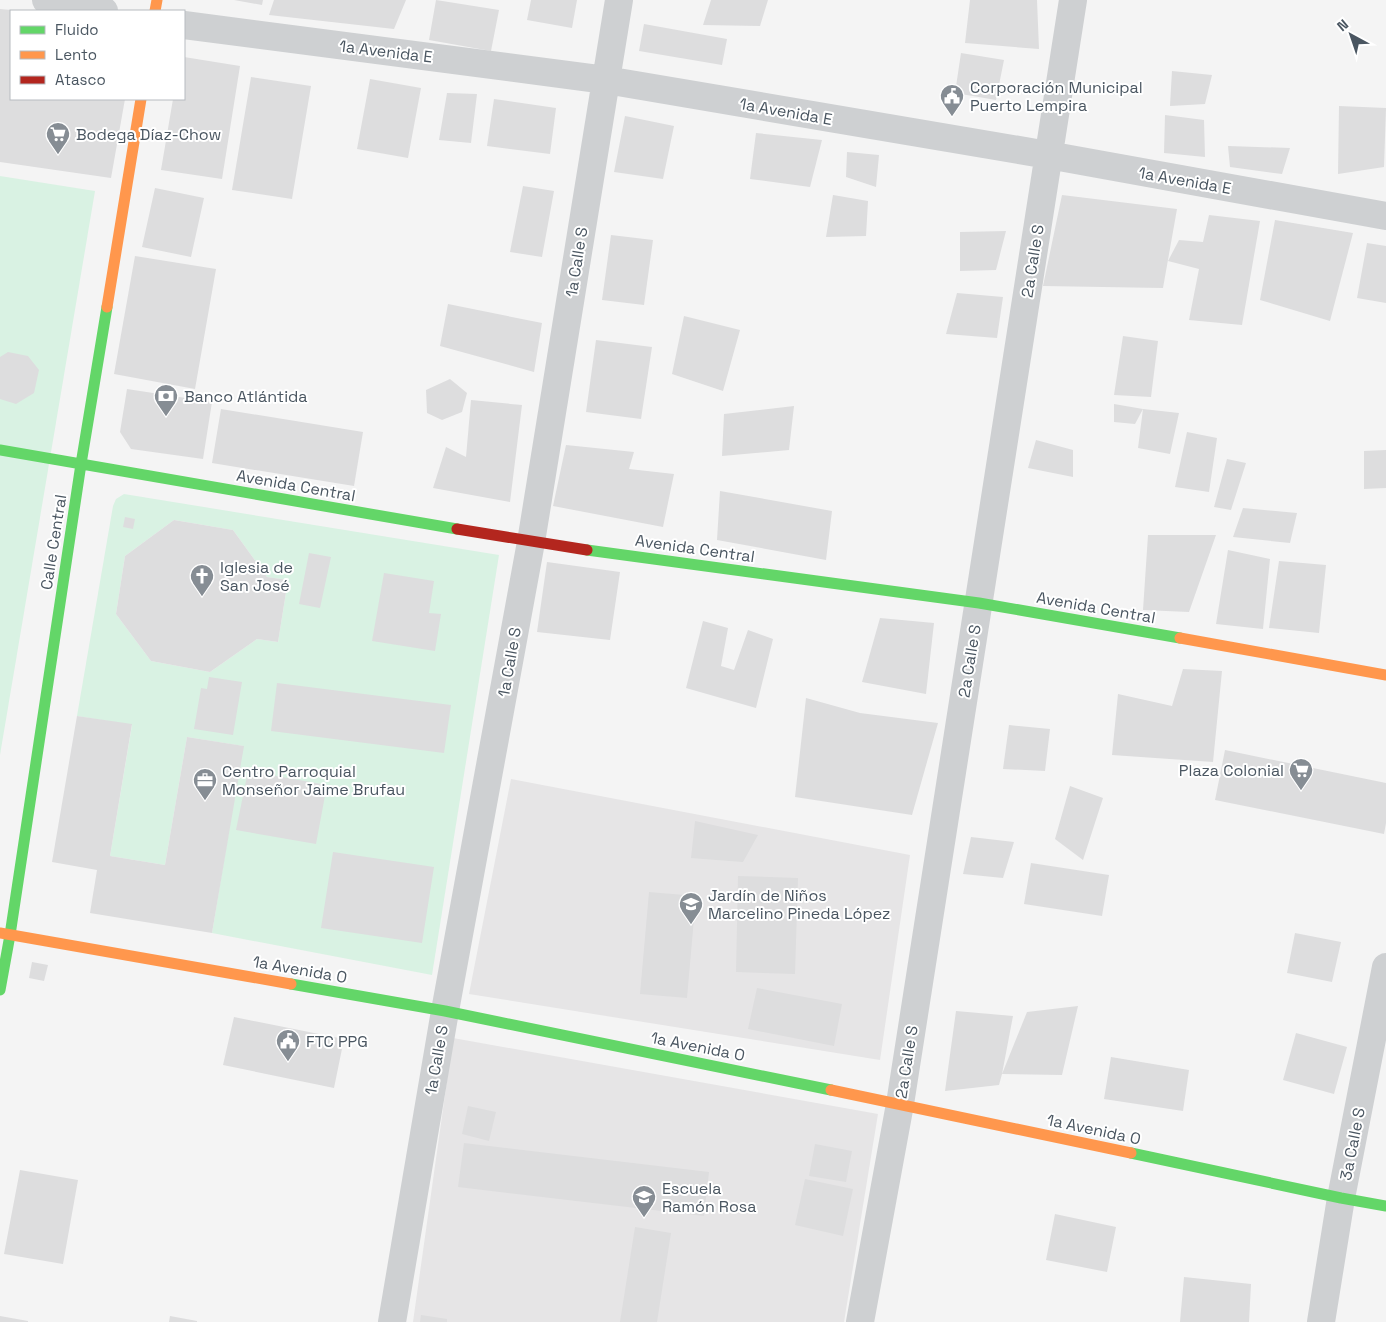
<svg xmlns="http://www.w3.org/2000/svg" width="1386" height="1322" font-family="'Space Grotesk',sans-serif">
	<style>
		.education { fill: #e6e5e6 }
		.green { fill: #d9f2e3; fill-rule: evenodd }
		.building { fill: #ddddde }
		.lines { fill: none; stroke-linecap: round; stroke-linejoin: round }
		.street { stroke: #ced0d2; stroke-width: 28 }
		.fast { stroke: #63d668; stroke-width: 11 }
		.slow { stroke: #ff974d; stroke-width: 11 }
		.jam { stroke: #b3261e; stroke-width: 11 }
		.labels { text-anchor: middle; stroke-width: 4; stroke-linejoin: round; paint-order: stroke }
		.street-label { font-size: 16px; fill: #4a5661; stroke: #fff }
		.poi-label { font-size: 16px; fill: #4a5661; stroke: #fff; text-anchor: start }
	</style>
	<rect width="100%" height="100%" fill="#f4f4f4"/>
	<path class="education" d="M511,779l399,76 -30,205 -411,-66z
		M453,1038l425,76 -34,208h-431z"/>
	<path class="green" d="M0,176l95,15 -95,564z
		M124,494l375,61 -67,420 -220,-42 31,-187 -56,-9 -22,128 -55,-9 22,-131 -55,-9 36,-210 3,-7zM174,520l59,10 34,47 21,3 -10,62 -21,-3 -47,33 -59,-11 -35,-47 9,-58z"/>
	<path class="building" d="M234,0h29l-1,5z
		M274,0h132l-12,29 -125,-14z
		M436,0l63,10 -8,41 -62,-11z
		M531,0h46l-5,28 -45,-8z
		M711,0h57l-8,26 -57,-1z
		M970,0h67l2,49 -74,-6z
		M0,9l11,1v89h114l-14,79 -111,-16z
		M644,24l83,15 -5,26 -83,-14z
		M961,53l43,7 -8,40 -41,-7z
		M184,57l56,9 -18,113 -61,-9 12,-71h11z
		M1172,71l40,4 -7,29 -35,2z
		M251,77l60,9 -19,113 -60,-9z
		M370,79l51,9 -13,70 -51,-9z
		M447,93l30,1 -6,49 -32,-3z
		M494,99l62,9 -6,46 -63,-8z
		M1339,106l47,2 -2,59 -46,7z
		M1165,115l39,5 1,37 -41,-4z
		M625,116l49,10 -11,53 -49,-7z
		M756,133l66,7 -12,47 -60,-8z
		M1228,146l62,2 -8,26 -52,-7z
		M847,152l32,3 -3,32 -30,-10z
		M523,186l31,5 -12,66 -32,-5z
		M155,188l49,10 -13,59 -49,-10z
		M833,195l35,6 -2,35 -40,1z
		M1062,195l115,14 -14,79 -120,-2z
		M1209,215l51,6 -18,104 -53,-5 10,-51 -31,-8 11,-21 24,2z
		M1275,220l78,13 -23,88 -70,-21z
		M1006,231l-10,39 -36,1v-39z
		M611,235l42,5 -9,65 -42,-5z
		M1367,243l19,3v57l-29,-5z
		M135,256l81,13 -21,120 -81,-15z
		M957,293l46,4 -6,41 -51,-4z
		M448,304l94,19 -8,49 -94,-26z
		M684,316l56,14 -17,61 -51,-17z
		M1123,336l35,5 -7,56 -37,-2z
		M596,340l56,7 -11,72 -55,-7z
		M8,352l20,4 11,14 -5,23 -18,11 -16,-5v-42z
		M450,379l17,14 -5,19 -20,8 -15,-7 -1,-23z
		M127,389l85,13 -9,57 -72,-10 -11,-17z
		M471,400l51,5 -12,97 -77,-14 13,-41 20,10z
		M1114,404l29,5 -8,15 -21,-2z
		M794,406l-5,44 -67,6 2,-42z
		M221,409l142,23 -9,54 -142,-23z
		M1143,409l36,4 -9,41 -32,-6z
		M1187,432l30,6 -8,54 -34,-5z
		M1036,440l37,10v27l-45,-9z
		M566,445l68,7 -5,17 45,5 -11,53 -110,-21z
		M1386,450v38l-22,1v-38z
		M1227,459l19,4 -15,47 -17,-3z
		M720,491l112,20 -6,49 -109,-20z
		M1243,508l54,5 -7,30 -57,-6z
		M125,517l10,2 -2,10 -10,-2z
		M174,520l59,10 34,47 21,3 -10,62 -21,-3 -47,33 -59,-11 -35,-47 9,-58z
		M1148,535h68l-27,77 -46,-2z
		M1228,550l42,9 -7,70 -47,-5z
		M309,553l22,4 -11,51 -21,-4z
		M1279,561l47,4 -7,68 -50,-5z
		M547,562l73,10 -10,68 -73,-8z
		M384,573l50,8 -5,32 12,1 -6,37 -63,-10z
		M880,618l54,5 -8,71 -64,-12z
		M703,621l25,7 -7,38 13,4 14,-40 25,9 -17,69 -70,-20z
		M1183,669l39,2 -9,91 -101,-7 6,-61 54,12z
		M209,677l33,5 -9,53 -39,-6 7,-41 6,1z
		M277,683l174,22 -7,48 -173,-22z
		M806,698l54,15 78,10 -26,92 -117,-18z
		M77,716l55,8 -22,132 55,9 22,-128 57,9 -32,187 -122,-20 7,-43 -45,-8z
		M1009,725l41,4 -5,42 -42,-2z
		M1225,750l161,33v40l-2,11 -169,-34z
		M248,771l79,14 -11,59 -80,-14z
		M1070,786l33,12 -20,62 -28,-21z
		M695,821l63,14 -15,27 -52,-4z
		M971,837l43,5 -11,36 -40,-4z
		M333,852l101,15 -12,76 -101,-15z
		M1031,863l78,12 -7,41 -78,-12z
		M738,876l60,2 -3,96 -59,-2z
		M649,892l47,4 -9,102 -47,-4z
		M1295,933l46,9 -9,40 -45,-9z
		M32,962l16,3 -4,16 -15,-3z
		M757,988l85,16 -8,42 -86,-17z
		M1078,1006l-16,69 -60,-1 -3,11 -54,6 11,-80 57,5 -11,58 25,-62z
		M234,1017l110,22 -10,49 -111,-23z
		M1296,1033l51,14 -13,47 -51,-14z
		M1111,1057l78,13 -6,41 -79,-12z
		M468,1106l28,6 -7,29 -27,-7z
		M464,1143l245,29 -5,44 -246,-29z
		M815,1144l37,7 -6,31 -37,-6z
		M20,1170l58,10 -15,84 -59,-10z
		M805,1179l48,10 -10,47 -48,-11z
		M1055,1214l61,13 -9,45 -61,-12z
		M635,1227l36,6 -14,89h-37z
		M1184,1277l67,7 -2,38h-69z
		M421,1315l26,4v3h-27z
		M0,1316l28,5v1h-28z
		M170,1316l27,5v1h-28z"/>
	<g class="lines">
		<path class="street" d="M46,0l58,11
			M184,25l422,55 442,75 338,61
			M392,1322l53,-311 86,-469 88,-542
			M860,1322l40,-218 173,-1104
			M1321,1322l20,-124 45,-231"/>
		<path class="fast" d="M0,450l457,79
			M587,550l392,53 201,35
			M291,984l154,27 386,79
			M0,990l10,-55 71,-471 26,-157
			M1131,1153l210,45 45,8"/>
		<path class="slow" d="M155,11l2,-11
			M107,307l34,-208
			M1180,638l206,37
			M0,933l291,51
			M831,1090l300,63"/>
		<path class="jam" d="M457,529l130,21"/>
	</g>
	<defs>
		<g id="civic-pin" transform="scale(1.25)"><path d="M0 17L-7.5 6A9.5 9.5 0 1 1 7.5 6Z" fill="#868d94" stroke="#fff"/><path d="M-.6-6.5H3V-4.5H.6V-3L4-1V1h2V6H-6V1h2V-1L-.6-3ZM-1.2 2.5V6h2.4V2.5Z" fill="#fff"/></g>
		<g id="supermarket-pin" transform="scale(1.25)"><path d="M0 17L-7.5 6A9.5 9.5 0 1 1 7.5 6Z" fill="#868d94" stroke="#fff"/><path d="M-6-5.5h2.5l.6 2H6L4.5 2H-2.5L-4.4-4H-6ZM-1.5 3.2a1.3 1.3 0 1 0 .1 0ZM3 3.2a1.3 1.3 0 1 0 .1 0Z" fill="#fff"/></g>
		<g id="bank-pin" transform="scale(1.25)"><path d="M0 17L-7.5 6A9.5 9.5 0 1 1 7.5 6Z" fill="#868d94" stroke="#fff"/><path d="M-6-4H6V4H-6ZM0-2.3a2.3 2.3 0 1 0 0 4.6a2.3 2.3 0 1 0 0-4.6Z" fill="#fff"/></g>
		<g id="church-pin" transform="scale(1.25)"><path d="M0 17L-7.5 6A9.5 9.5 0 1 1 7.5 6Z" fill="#868d94" stroke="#fff"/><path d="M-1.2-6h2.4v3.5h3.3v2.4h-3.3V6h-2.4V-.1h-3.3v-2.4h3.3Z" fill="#fff"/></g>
		<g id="office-pin" transform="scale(1.25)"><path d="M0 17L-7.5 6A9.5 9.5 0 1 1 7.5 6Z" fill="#868d94" stroke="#fff"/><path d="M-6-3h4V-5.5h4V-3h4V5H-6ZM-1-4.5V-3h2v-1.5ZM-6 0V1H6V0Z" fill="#fff"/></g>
		<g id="school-pin" transform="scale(1.25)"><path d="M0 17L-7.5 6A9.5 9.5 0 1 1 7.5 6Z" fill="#868d94" stroke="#fff"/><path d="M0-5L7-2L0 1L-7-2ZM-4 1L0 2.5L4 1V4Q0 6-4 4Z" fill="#fff"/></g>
	</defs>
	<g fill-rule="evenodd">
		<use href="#civic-pin" x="952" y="96"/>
		<use href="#supermarket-pin" x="58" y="134"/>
		<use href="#bank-pin" x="166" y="396"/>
		<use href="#church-pin" x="202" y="576"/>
		<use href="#supermarket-pin" x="1301" y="770"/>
		<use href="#office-pin" x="205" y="780"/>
		<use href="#school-pin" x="691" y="904"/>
		<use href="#civic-pin" x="288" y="1041"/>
		<use href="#school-pin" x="644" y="1197"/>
	</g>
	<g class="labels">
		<g class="street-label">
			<text transform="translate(386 51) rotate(7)" y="6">1a Avenida E</text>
			<text transform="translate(786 111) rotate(10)" y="6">1a Avenida E</text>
			<text transform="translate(1185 180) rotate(10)" y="6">1a Avenida E</text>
			<text transform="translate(1032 261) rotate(-81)" y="6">2a Calle S</text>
			<text transform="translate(576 262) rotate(-81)" y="6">1a Calle S</text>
			<text transform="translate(296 485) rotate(10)" y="6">Avenida Central</text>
			<text transform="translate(53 542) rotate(-81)" y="6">Calle Central</text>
			<text transform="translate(695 548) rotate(8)" y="6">Avenida Central</text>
			<text transform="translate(1096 607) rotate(10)" y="6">Avenida Central</text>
			<text transform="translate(969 661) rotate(-81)" y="6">2a Calle S</text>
			<text transform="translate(509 662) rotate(-80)" y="6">1a Calle S</text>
			<text transform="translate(300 969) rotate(10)" y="6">1a Avenida O</text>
			<text transform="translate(698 1046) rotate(11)" y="6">1a Avenida O</text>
			<text transform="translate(436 1060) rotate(-80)" y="6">1a Calle S</text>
			<text transform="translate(906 1062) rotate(-81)" y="6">2a Calle S</text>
			<text transform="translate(1094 1129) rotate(12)" y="6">1a Avenida O</text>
			<text transform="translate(1352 1144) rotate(-79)" y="6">3a Calle S</text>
		</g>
		<g class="poi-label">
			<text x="970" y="93">Corporación Municipal<tspan x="970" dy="18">Puerto Lempira</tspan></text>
			<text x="76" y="140">Bodega Díaz-Chow</text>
			<text x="184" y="402">Banco Atlántida</text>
			<text x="220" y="573">Iglesia de<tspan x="220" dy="18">San José</tspan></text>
			<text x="1284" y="776" text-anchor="end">Plaza Colonial</text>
			<text x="222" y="777">Centro Parroquial<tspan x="222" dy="18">Monseñor Jaime Brufau</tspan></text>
			<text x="708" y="901">Jardín de Niños<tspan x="708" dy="18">Marcelino Pineda López</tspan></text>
			<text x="306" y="1047">FTC PPG</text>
			<text x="662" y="1194">Escuela<tspan x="662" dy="18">Ramón Rosa</tspan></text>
		</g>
	</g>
	<rect x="10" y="10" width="175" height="90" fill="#ffffff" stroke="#b7bbc0"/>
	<rect x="20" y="26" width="25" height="8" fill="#63d668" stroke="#b7bbc0"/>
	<text x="55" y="35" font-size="15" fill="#4a5661">Fluido</text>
	<rect x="20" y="51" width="25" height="8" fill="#ff974d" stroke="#b7bbc0"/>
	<text x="55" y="60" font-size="15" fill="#4a5661">Lento</text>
	<rect x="20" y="76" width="25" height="8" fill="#b3261e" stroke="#b7bbc0"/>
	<text x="55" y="85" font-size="15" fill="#4a5661">Atasco</text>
	<g transform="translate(1351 35) rotate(320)" stroke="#ffffff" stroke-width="4" paint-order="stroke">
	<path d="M0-4L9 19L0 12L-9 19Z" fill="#4a5661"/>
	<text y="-8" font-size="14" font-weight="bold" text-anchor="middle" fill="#4a5661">N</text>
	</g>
</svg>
